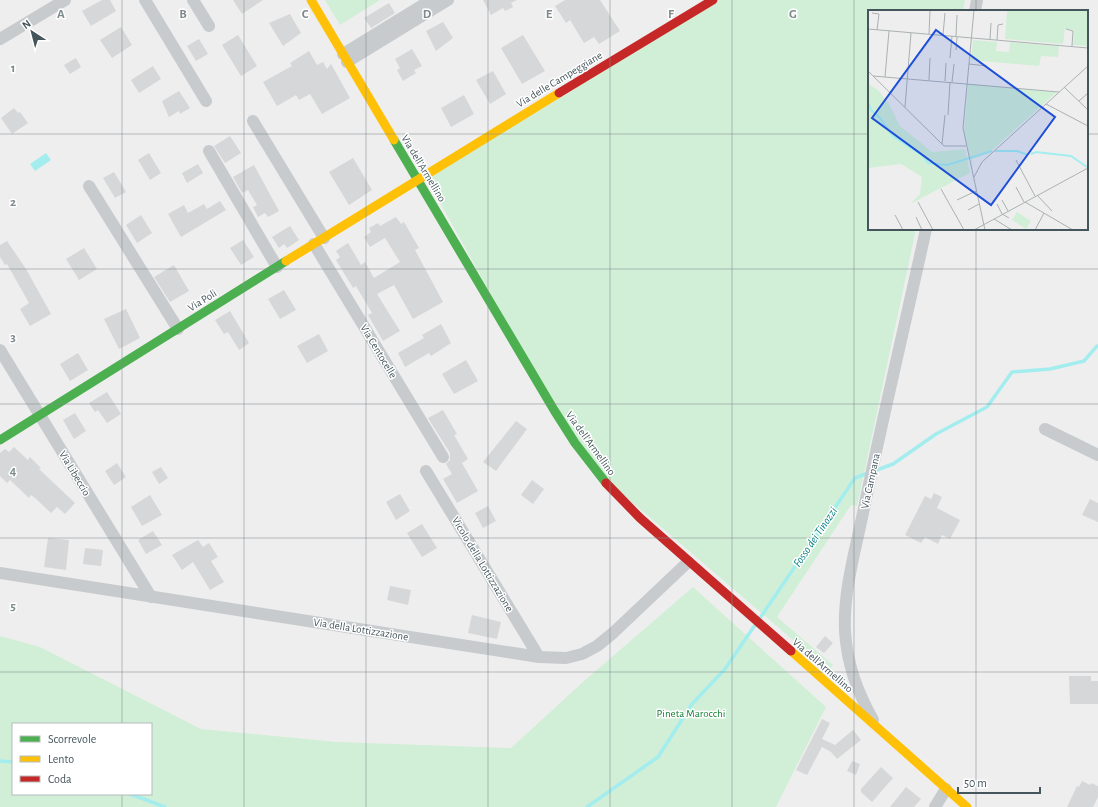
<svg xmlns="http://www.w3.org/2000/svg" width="1098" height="807" font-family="'Alegreya Sans',sans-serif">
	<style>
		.green { fill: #d1efd6; fill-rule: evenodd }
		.water { fill: #a3edef }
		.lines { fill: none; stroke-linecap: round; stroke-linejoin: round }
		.stream { stroke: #a3edef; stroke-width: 3.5 }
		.building { fill: #d6d7d8 }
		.street { stroke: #c7cbcd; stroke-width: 12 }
		.fast { stroke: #4caf50; stroke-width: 9 }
		.slow { stroke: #ffc107; stroke-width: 9 }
		.jam { stroke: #c62828; stroke-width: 9 }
		.grid { fill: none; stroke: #808b8e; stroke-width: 1; stroke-opacity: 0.55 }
		.labels { text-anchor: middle; stroke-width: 3; stroke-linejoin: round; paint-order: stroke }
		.street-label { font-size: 11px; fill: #44555b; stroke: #fff }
		.park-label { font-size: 11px; fill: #137f34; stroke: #fff }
		.water-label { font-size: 12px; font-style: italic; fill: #098385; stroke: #fff }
		.inset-river { fill: none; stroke: #a3edef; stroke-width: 2 }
		.inset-road { fill: none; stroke: #abb1b3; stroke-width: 1 }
		.view { fill: #1d4ed8; fill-opacity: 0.15; stroke: #1d4ed8; stroke-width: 2 }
		.inset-edge { fill: none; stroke: #44555b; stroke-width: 2 }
		.grid-label { font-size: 13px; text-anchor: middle; font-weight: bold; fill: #808b8e; stroke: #fff; stroke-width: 3; stroke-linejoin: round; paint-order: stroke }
	</style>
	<rect width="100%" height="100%" fill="#efeeee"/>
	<path class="green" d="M325,0h55l-40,25z
		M720,0h245l-2,11h-94v218h47l-59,277 -6,-1 -74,112 56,48 -4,6 -217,-186 -53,-68 -132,-238z
		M693,587l133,120 -50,100h-776v-171l40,11 161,82 136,13 174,6 73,-67zM13,724h138v70h-138z"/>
	<path class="water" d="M46,153l5,7 -16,11 -5,-7z"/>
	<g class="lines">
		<path class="stream" d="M874,471l19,-7 43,-30 51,-27 25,-35 38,-3 34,-8 13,-15
			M760,618l95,-140 13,-5
			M0,761l13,1
			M130,794l35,13
			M587,807l71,-50 34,-53 33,-35 30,-44"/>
	</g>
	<path class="building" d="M102,0h8l6,11 -25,15 -9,-15z
		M233,0h30l-21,14z
		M483,0h34l-6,3 2,4 -8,4 -2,-3 -12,7z
		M565,0h35l20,31 -21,13 -5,-7 -10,6 -14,-23 -4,3 -11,-17z
		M389,3l6,10 -24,15 -7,-10z
		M290,14l11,19 -18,13 -14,-23z
		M443,22l10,16 -17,13 -10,-20z
		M121,27l11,18 -20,13 -12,-18z
		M238,35l19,31 -16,10 -19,-31z
		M523,35l22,36 -23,13 -21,-36z
		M199,39l9,15 -12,7 -9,-15z
		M412,49l10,17 -8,4 2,3 -13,8 -6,-11 3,-2 -5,-9z
		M309,51l8,14 6,-3 4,7 4,-5 19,34 -28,16 -12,-20 -11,6 -3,-5 -19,11 -14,-24 29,-16 -2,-3z
		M76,58l5,9 -11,7 -6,-9z
		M153,66l8,13 -22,14 -8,-13z
		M493,71l13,23 -16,10 -14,-24z
		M179,91l11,17 -10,6 -1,-3 -10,6 -7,-16z
		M464,95l10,19 -23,13 -10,-19z
		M14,108l4,5 2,-1 8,11 -16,11 -11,-16z
		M230,136l11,17 -16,10 -11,-17z
		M149,153l12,20 -11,7 -12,-20z
		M353,158l19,32 -23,15 -20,-33z
		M198,164l5,9 -16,10 -5,-10z
		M254,165l25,46 -11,6 -3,-4 -7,4 -5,-10 4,-2 -9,-15 -6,3 -9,-16z
		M114,172l12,20 -11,6 -12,-20z
		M220,201l6,9 -45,27 -13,-23 16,-9 4,8 16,-9 3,5z
		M141,215l11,18 -15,10 -11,-18z
		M396,217l5,7 3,-2 15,26 -4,2 28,52 -30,17 -19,-34 -17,9 23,37 -17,10 -15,-26 4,-2 -16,-27 -3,2 -17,-28 4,-3 -4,-6 12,-8 13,22 4,-3 9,16 26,-16 -15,-24 -15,9 -6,-10 7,-5 -2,-4 9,-5 2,3z
		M290,226l9,14 -12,8 -3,-4 -5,4 -7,-11z
		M243,240l11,17 -13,8 -11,-17z
		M7,241l19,28 25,45 -21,12 -10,-17 9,-6 -22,-39 -2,1 -5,-8v-12z
		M84,248l13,21 -18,11 -13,-21z
		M174,265l15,26 -19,11 -16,-25z
		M284,290l12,20 -16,9 -12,-20z
		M126,309l14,29 -21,11 -15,-30z
		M230,311l19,32 -10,7 -11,-18 -4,2 -9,-14z
		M441,324l10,19 -20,13 -2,-3 -24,14 -7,-14 26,-15 -2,-3z
		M319,334l9,17 -21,12 -10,-17z
		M78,353l10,17 -18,11 -10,-17z
		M466,360l12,21 -24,13 -12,-20z
		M107,392l14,22 -14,9 -9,-13 -3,2 -6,-9z
		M443,410l14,24 -3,1 14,24 -6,4 16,28 -21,12 -14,-24 9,-5 -6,-10 4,-4v-7l-22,-35z
		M75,413l11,18 -12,8 -11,-19z
		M516,421l11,8 -31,42 -13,-9z
		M14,447l14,13 2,-3 11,11 -2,1 36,34 -10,11 -8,-7 -6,6 -16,-15 -4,-3 -2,3 -19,-18 -3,3 -7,-7v-23l5,-4 4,3z
		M117,463l9,14 -12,8 -9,-14z
		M161,467l7,11 -9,6 -7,-12z
		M532,480l12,9 -11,15 -12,-9z
		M934,493l8,4 -5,11 23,12 -10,19 -8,-4 -4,9 -13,-7 -4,6 -16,-8 20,-39 6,3z
		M400,494l10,17 -14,9 -10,-18z
		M150,495l12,20 -20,11 -11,-19z
		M1090,499l8,4v19l-16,-7z
		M488,506l8,15 -13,7 -8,-15z
		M422,524l15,24 -15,9 -15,-24z
		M153,531l9,14 -16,9 -8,-14z
		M48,538l21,2 -3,30 -22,-3z
		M198,540l5,7 6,-4 9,14 -7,4 13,21 -14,8 -17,-28 -11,8 -10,-15z
		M85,548l18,2 -2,16 -18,-2z
		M390,586l21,4 -3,15 -21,-5z
		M472,615l29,7 -4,17 -29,-6z
		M825,636l8,7 -9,10 -8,-6z
		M1069,676h22v5h7v23h-28z
		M822,719l8,4 -8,16 13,6 18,-15 8,10 -24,19 -6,-7 -9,-5 -15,28 -11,-5z
		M852,761l8,3 -4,11 -9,-4z
		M881,767l12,11 -21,24 -11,-10v-3z
		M1082,781l8,4 1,-2 7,3v11l-5,10h-26l10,-21 2,1z
		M906,787l15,12 -7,8h-24z"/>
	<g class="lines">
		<path class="street" d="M145,0l61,101
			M193,0l16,26
			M975,11l2,-11
			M0,39l65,-39
			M343,54l88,-54
			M347,62l101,-62
			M253,121l71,117
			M209,151l68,116
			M89,186l89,143
			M314,244l129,213
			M0,350l151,247
			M1045,429l53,26
			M426,471l113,186
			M0,573l539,84 27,1 16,-4 15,-8 16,-13 75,-71
			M873,720c-16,-29 -26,-56 -28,-89 -2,-42 12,-86 20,-128 19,-91 41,-183 61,-274
			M935,807l11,-18"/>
		<path class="fast" d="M394,140l160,270 21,33 31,40
			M0,440l286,-179"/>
		<path class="slow" d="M311,0l83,140
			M286,261l273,-168
			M791,651l176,156"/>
		<path class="jam" d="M559,93l154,-93
			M606,483l34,35 151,133"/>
	</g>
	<path class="grid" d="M122,0v724M244,0v807M366,0v807M488,0v807M610,0v807M732,0v807M854,0v807M976,0v11M0,134h869M1087,134h11M976,229v578M0,269h1098M0,404h1098M0,538h1098M0,672h1098M122,794v13"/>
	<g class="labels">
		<g class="street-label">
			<text transform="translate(559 79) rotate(-31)" y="4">Via delle Campeggiane</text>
			<text transform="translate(424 168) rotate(59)" y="4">Via dell'Armellino</text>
			<text transform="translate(202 300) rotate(-32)" y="4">Via Poli</text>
			<text transform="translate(379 351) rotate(59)" y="4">Via Centocelle</text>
			<text transform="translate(591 443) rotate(54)" y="4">Via dell'Armellino</text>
			<text transform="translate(75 473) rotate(59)" y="4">Via Libeccio</text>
			<text transform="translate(870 481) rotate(-78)" y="4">Via Campana</text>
			<text transform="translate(483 564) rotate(59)" y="4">Vicolo della Lottizzazione</text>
			<text transform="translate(361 629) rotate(9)" y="4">Via della Lottizzazione</text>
			<text transform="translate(823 665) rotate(41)" y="4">Via dell'Armellino</text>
		</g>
		<g class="park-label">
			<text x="691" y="717">Pineta Marocchi</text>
		</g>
		<g class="water-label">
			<text transform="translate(815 537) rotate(-56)" y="4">Fosso dei Tinozzi</text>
		</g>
	</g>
	<g transform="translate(868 10)">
		<rect width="220" height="220" fill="#efeeee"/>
		<path d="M139,0h81v36l-15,-1 1,-15 -9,-1 -2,15 -58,-5zM105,30l24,2 -1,9 13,1 1,-10 49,4 -1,11 -17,-1 -2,10 -68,-6zM0,74l10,6 11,14 11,22 32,26 33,-3 5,24 -60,31 10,-10 2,-17 -21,-13 -33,4zM100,74l89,8 -68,61 -17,6 1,10 -9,-37zM149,202l14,9 -5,8 -14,-9z" fill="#d1efd6"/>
		<path class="inset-river" d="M0,92l3,8 9,8 13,18 30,20 5,7 19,2 45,-14M127,141h22l11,4M163,144l5,-2 35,4 16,11"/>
		<path class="inset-road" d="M106,0l-11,118 22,102M4,3l7,1 -2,16M0,19l220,19M198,19l7,2 -1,15M61,24l1,-23M75,25l2,-22M88,26l1,-21M122,29l1,-16M129,30l1,-15 5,-1M88,40l1,-13M82,48l2,-22M101,54l18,2M0,61l76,75h22M5,66l186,16M17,67l4,-46M61,70l1,-22M77,71l1,-18M84,72l2,-18M196,77l24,23M211,91l9,-8M178,94l42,22M37,97l6,-74M80,105l2,-33M74,134l3,-29M148,150l19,36M106,167l8,-15 106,-96M148,177l8,15M73,179l23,41M169,185l15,16M89,190l19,-9M134,190l6,11M50,192l15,28M157,192l48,28M129,194l5,10 7,4M100,200l11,-6M27,205l8,15M48,207l6,13M126,209l18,11M106,220l114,-62M167,220l9,-17"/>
		<path class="view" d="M68,20l119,87 -64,88 -119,-87z"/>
		<rect width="220" height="220" class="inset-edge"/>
	</g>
	<g class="grid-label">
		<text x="61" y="18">A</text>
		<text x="183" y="18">B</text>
		<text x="305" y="18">C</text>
		<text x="427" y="18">D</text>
		<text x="549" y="18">E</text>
		<text x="671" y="18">F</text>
		<text x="793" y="18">G</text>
		<text x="13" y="72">1</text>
		<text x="13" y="206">2</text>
		<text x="13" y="341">3</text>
		<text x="13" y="475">4</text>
		<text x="13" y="610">5</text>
	</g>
	<rect x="12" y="723" width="140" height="72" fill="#ffffff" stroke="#b4bbbd"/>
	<rect x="20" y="736" width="20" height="6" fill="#4caf50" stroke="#b4bbbd"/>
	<text x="48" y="743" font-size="12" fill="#44555b">Scorrevole</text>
	<rect x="20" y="756" width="20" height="6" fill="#ffc107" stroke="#b4bbbd"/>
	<text x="48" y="763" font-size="12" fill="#44555b">Lento</text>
	<rect x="20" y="776" width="20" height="6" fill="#c62828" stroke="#b4bbbd"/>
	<text x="48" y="783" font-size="12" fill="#44555b">Coda</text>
	<g transform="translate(32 32) rotate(324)" stroke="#ffffff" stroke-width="3" paint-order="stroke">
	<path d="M0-3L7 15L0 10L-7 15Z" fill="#44555b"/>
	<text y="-6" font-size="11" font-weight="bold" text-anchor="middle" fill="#44555b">N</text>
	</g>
	<path d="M958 787v6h82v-6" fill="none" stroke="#44555b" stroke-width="2"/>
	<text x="964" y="787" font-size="12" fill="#44555b" stroke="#ffffff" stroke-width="3" paint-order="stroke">50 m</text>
</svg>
